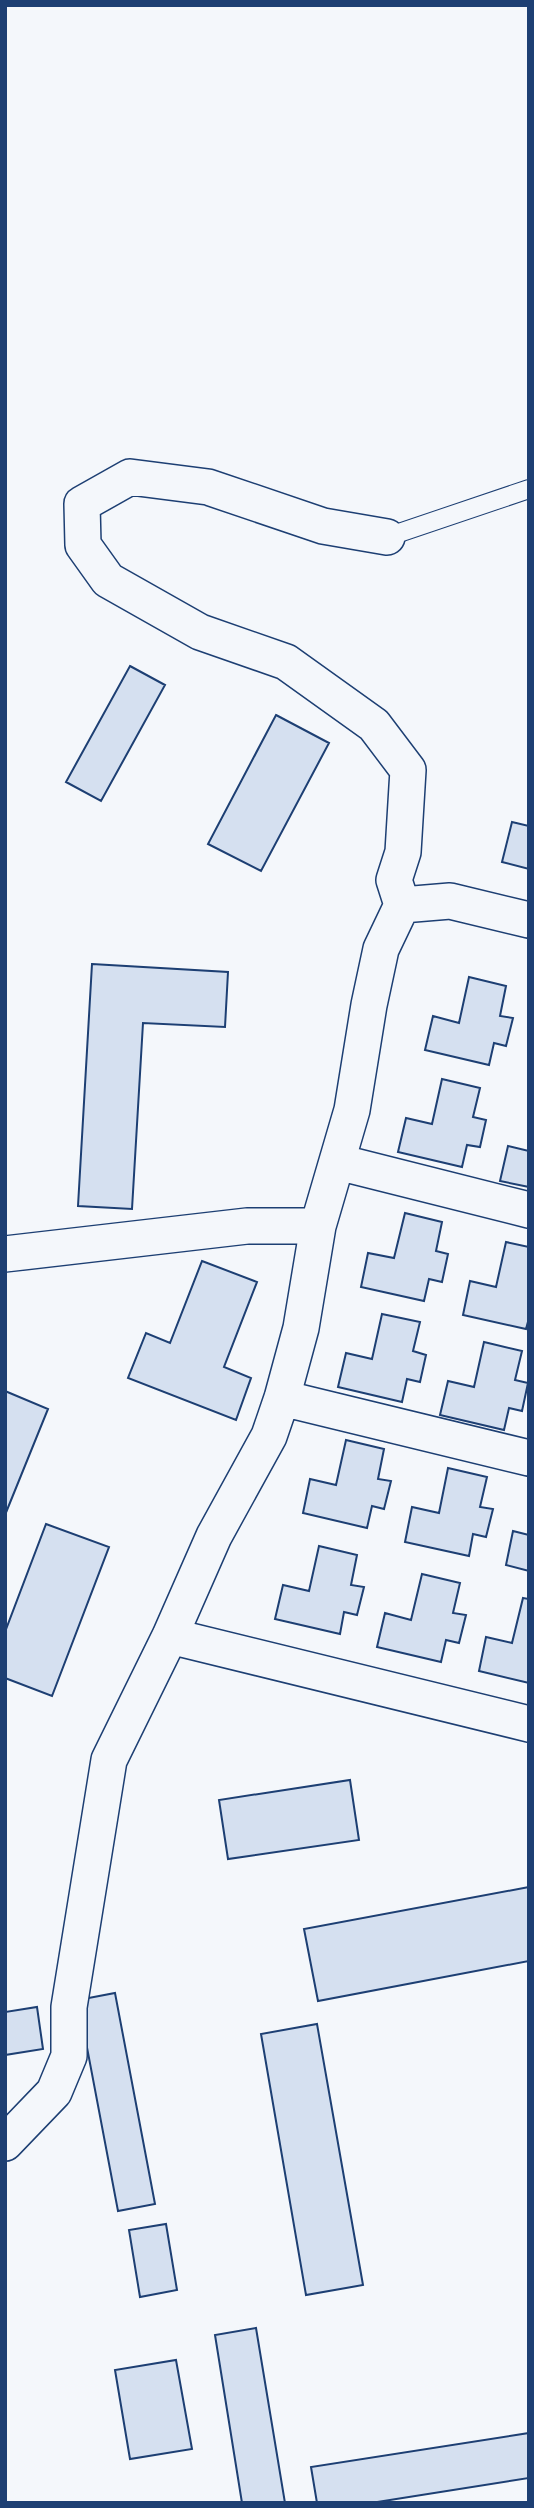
<svg xmlns="http://www.w3.org/2000/svg" width="534" height="2508" font-family="Signika,sans-serif">
	<style>
		.building { fill: #d5e0f0; stroke: #1d3f73; stroke-width: 2 }
		.lines { fill: none; stroke-linecap: round; stroke-linejoin: round }
		.lane-casing { stroke: #1d3f73; stroke-width: 20 }
		.street-casing { stroke: #1d3f73; stroke-width: 38 }
		.lane { stroke: #f4f7fb; stroke-width: 18 }
		.street { stroke: #f4f7fb; stroke-width: 35 }
	</style>
	<rect width="100%" height="100%" fill="#f4f7fb"/>
	<path class="building" d="M130,666l35,19 -64,116 -35,-19z
		M276,715l53,28 -68,128 -53,-27z
		M512,822l17,4v43l-27,-7z
		M92,964l136,8 -3,55 -82,-4 -11,186 -54,-3z
		M469,977l37,9 -6,30 13,2 -7,28 -12,-3 -5,22 -64,-15 8,-34 26,7z
		M442,1079l38,9 -7,29 13,3 -6,27 -13,-2 -5,22 -64,-15 8,-34 26,6z
		M508,1146l21,5v36l-29,-6z
		M405,1213l37,9 -6,29 12,3 -6,28 -13,-3 -5,22 -63,-14 7,-34 26,5z
		M506,1242l23,5v71l-3,11 -63,-14 7,-34 26,6z
		M202,1261l55,21 -33,85 27,11 -15,42 -108,-42 18,-45 24,10z
		M382,1314l38,8 -7,29 13,4 -6,27 -13,-3 -5,23 -64,-15 8,-34 26,6z
		M484,1342l38,9 -7,29 13,3 -6,28 -13,-3 -5,22 -64,-15 8,-34 26,6z
		M5,1391l43,18 -43,106z
		M346,1440l38,9 -6,30 13,2 -7,28 -12,-3 -5,22 -64,-15 7,-34 26,6z
		M448,1468l39,9 -7,30 13,2 -7,28 -13,-3 -4,22 -64,-14 7,-35 27,6z
		M46,1524l63,23 -57,149 -47,-18v-46z
		M513,1531l16,4v36l-23,-6z
		M319,1546l38,9 -6,30 13,2 -7,28 -13,-3 -4,22 -65,-15 8,-34 26,6z
		M422,1574l38,9 -7,30 13,2 -7,28 -13,-3 -5,22 -64,-15 8,-34 26,7z
		M523,1598l6,1v84l-50,-12 7,-34 26,6z
		M350,1780l9,60 -131,19 -9,-59z
		M529,1887v74l-211,40 -14,-72z
		M115,1993l40,211 -37,7 -40,-211z
		M37,2007l6,42 -38,6v-43z
		M317,2024l46,261 -57,10 -45,-261z
		M166,2224l11,66 -37,7 -11,-67z
		M256,2328l29,175h-43l-27,-168z
		M176,2360l16,89 -62,10 -15,-89z
		M529,2433v45l-158,25h-54l-6,-36z"/>
	<g class="lines">
		<g class="lane-casing">
			<path id="lane" d="M387,537l142,-48"/>
		</g>
		<g class="street-casing">
			<path id="street" d="M387,537l-64,-11 -115,-39 -78,-10 -48,27 1,41 25,35 92,52 86,30 88,63 34,45 -5,82 -9,28 8,25
				M338,1162l191,48
				M5,1254l242,-28h71
				M282,1398l247,60
				M170,1636l359,88
				M5,2143l49,-51 15,-36v-49l40,-247 61,-124 44,-100 55,-100 13,-38 19,-70 17,-102 34,-116 17,-105 12,-56 21,-44 48,-4 79,19"/>
		</g>
		<use href="#lane" class="lane"/>
		<use href="#street" class="street"/>
	</g>
	<rect width="534" height="2508" fill="none" stroke="#1d3f73" stroke-width="14"/>
</svg>
